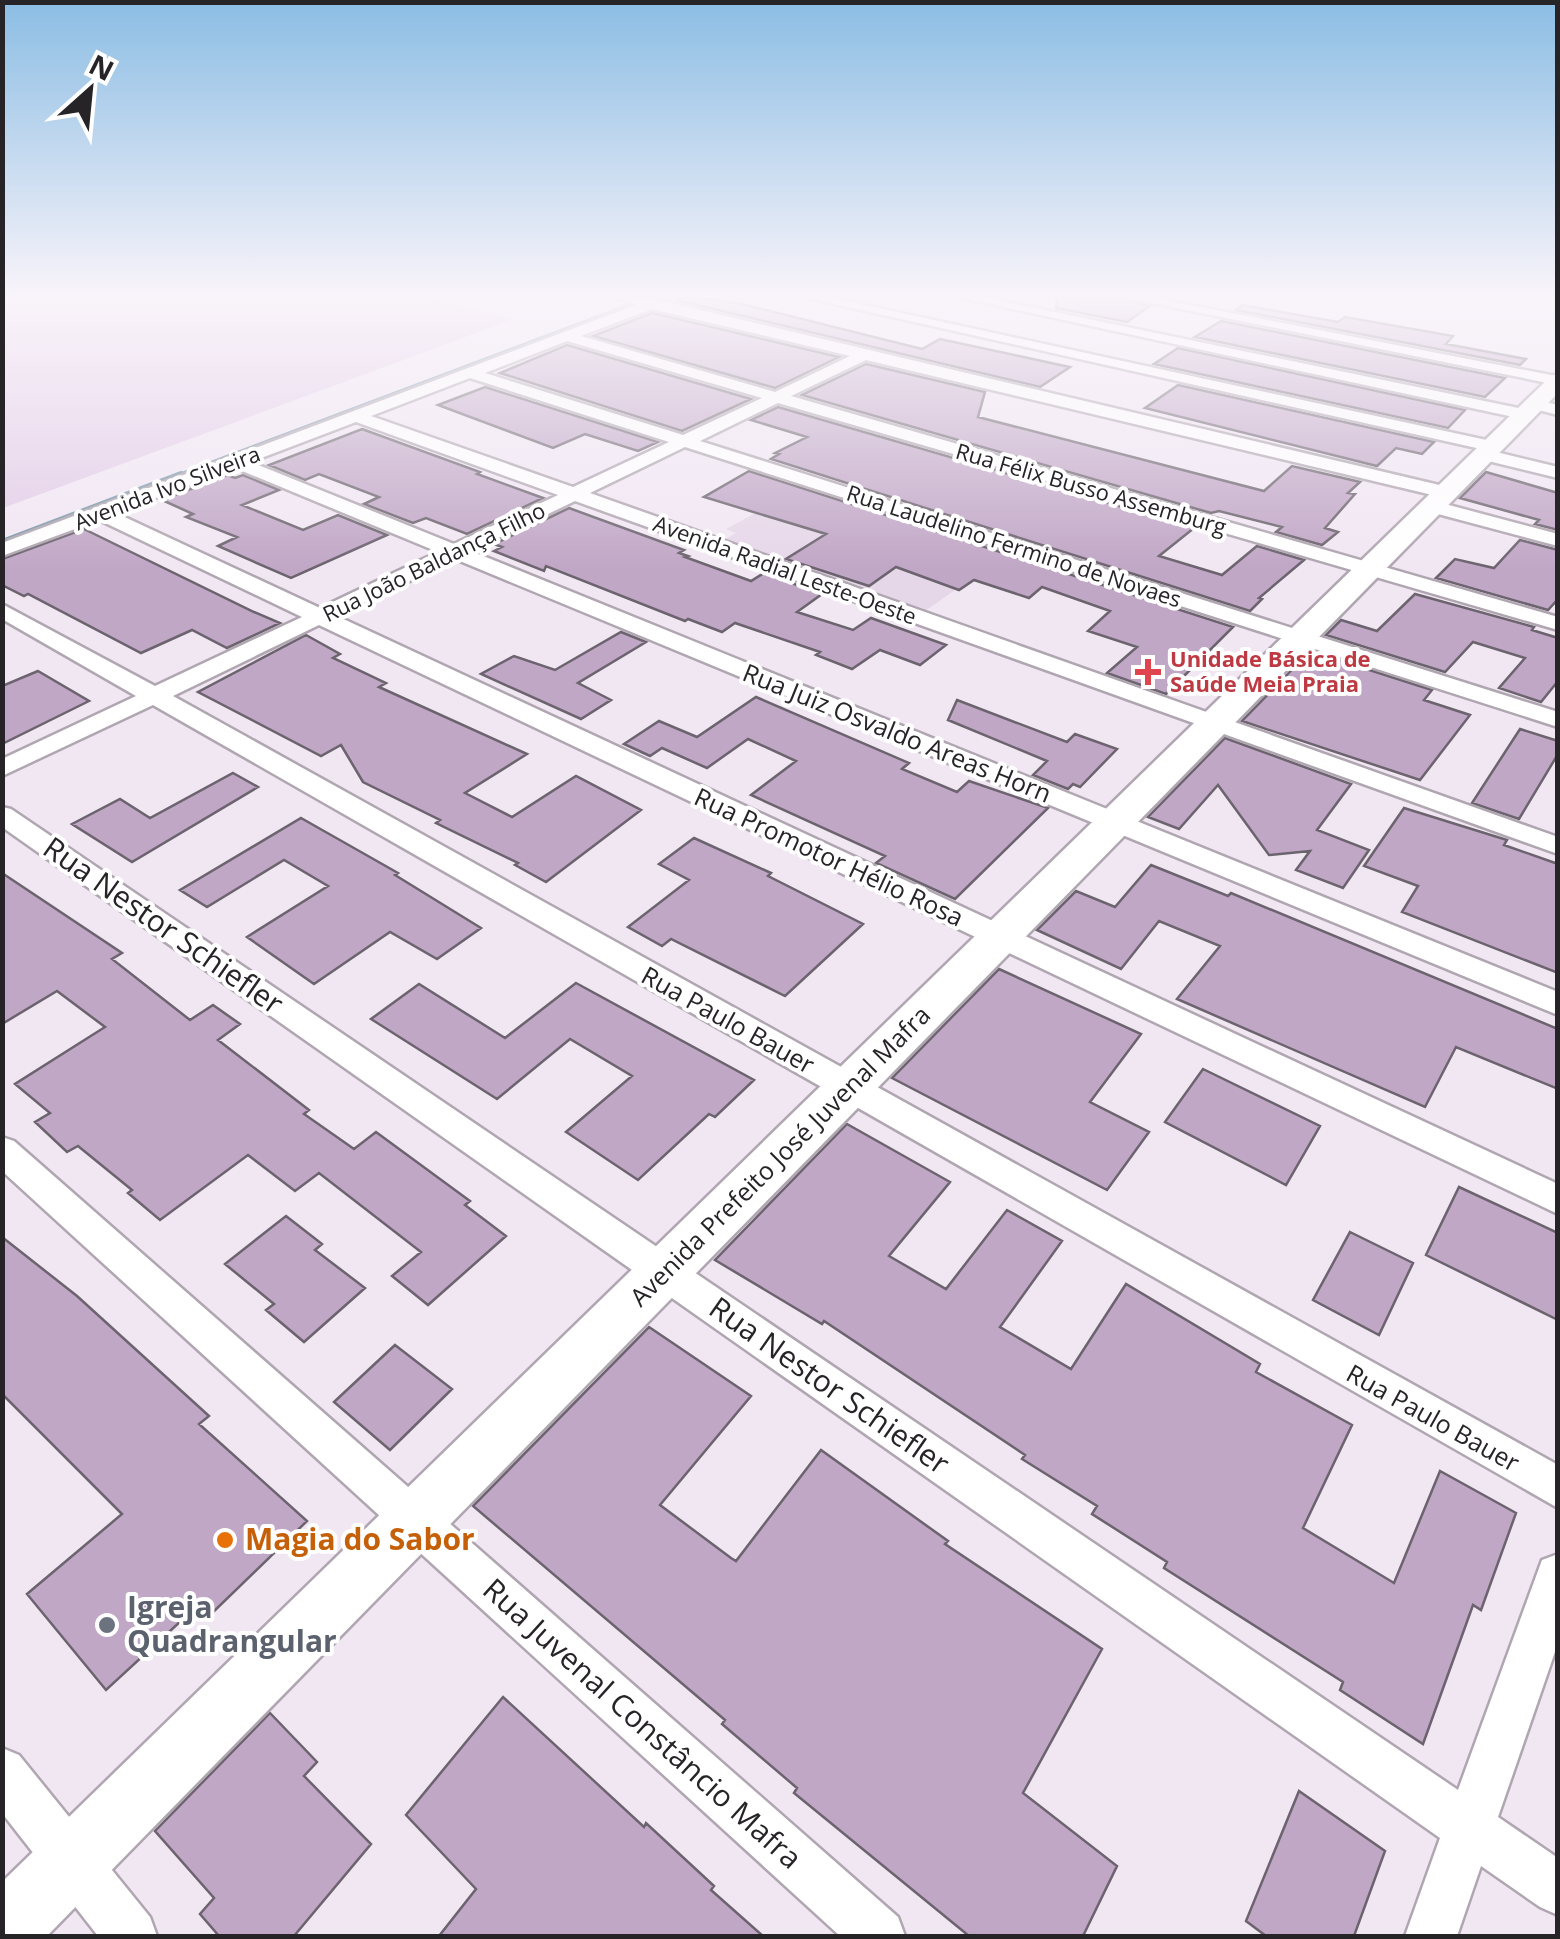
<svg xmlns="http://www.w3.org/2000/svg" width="1560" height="1939" font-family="'Open Sans',sans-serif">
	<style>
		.built { fill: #e6d7e8 }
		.green { fill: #e3cde7 }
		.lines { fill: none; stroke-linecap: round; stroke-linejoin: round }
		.stream-far1 { stroke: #7c98a8; stroke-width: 5 }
		.stream { stroke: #7c98a8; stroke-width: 6 }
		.building { fill: #c1a7c6; stroke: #6b636d; stroke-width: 2.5 }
		.minor-casing { stroke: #b0a6b1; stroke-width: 5 }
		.secondary-casing { stroke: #b0a6b1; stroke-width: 5 }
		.minor { fill: #fff; fill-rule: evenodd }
		.secondary { fill: #fff; fill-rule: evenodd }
		.health-dot { fill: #e0444e; stroke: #fff; stroke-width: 4 }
		.food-dot { fill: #e8710a; stroke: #fff; stroke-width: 4 }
		.worship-dot { fill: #6b7280; stroke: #fff; stroke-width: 4 }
		.labels { text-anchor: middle; stroke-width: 8; stroke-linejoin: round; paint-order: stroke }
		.far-street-label { font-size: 22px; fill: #272428; stroke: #fff }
		.far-health-label { font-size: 22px; font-weight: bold; fill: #be3a42; stroke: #fff; text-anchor: start }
		.street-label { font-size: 25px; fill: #272428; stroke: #fff }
		.near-street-label { font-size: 30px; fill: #272428; stroke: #fff }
		.near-food-label { font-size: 30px; font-weight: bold; fill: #c56008; stroke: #fff; text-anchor: start }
		.near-worship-label { font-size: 30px; font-weight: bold; fill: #5b616d; stroke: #fff; text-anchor: start }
	</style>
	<rect width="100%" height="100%" fill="#f1e7f3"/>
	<path class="built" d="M802,488l205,66 -82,57 -201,-71 12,-7 -10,-4z"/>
	<path class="green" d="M3,297h423l88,22 -511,189z"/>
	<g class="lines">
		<path class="stream-far1" d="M175,477l477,-180"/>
		<path class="stream" d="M2,542l179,-68"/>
	</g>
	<path class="building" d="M690,297l48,6 184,46 18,-10 130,28 -30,20 -364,-87z
		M1057,297h61l32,9 -23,16 -71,-14z
		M1242,305l96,17 7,-5 108,19 -7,8 80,15 -6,6 -284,-55z
		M652,313l187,44 -64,31 -182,-52z
		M1221,321l284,57 -20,19 -290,-60z
		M567,345l184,54 -69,32 -182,-58z
		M1178,348l287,62 -17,18 -294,-64z
		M866,364l119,28 -7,25 286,74 28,-25 68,16 -12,11 7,1 -30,34 13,4 -16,13 -46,-13 6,-5 -63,-16 -8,2 -409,-118z
		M1178,385l256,57 -12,12 -26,-6 -19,18 -232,-58z
		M485,387l173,55 -20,9 -53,-17 -32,14 -115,-43z
		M778,407l416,121 -35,28 63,19 35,-29 47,14 -45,38 3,1 -12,12 -479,-152 8,-5 -4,-1 32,-16 -56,-17z
		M362,429l118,43 -3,2 66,24 -76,36 -41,-16 -13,5 -49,-19 15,-7 -60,-23 -14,6 -36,-15z
		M749,471l484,156 -67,67 -59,-21 30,-26 -49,-16 22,-20 -68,-24 -13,11 -55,-18 -15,10 -63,-23 -27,19 -83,-27 40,-25 -122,-37z
		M1486,472l72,21v37l-23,-6 4,-4 -79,-22z
		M227,475l8,3 8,-3 36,15 -37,15 61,25 35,-15 49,20 -96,43 -73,-32 19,-9 -51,-20 7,-3 -31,-14z
		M569,508l115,42 -5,3 9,3 -3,1 66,24 13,-8 58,21 -25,18 56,18 18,-12 75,27 -26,20 -40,-15 -28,19 -36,-14 4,-3 -85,-29 -13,9 -34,-13 -3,2 -139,-55 -2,5 -50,-20 8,-4 -8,-3z
		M84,529l170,83 26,11 -53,25 -35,-18 -51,23 -113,-59 -4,2 -22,-11v-26z
		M1520,540l38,10v49l-10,11 -112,-32 19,-19 39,9z
		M1415,594l119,33 -2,3 26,8v43l-17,21 -42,-14 26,-30 -52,-16 -28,30 -119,-37 15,-15 36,11z
		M621,632l25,10 -68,41 33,17 -30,19 -100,-45 33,-18 41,14z
		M306,635l34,19 -7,4 53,25 -7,4 148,67 -62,39 47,24 64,-41 65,34 -95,72 -31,-17 3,-2 -82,-40 4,-3 -77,-38 -22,-37 -20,11 -123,-64z
		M1310,651l122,39 -8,10 46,15 -50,65 -178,-59z
		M38,671l51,30 -87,43v-58z
		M756,697l153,66 -7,6 55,23 12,-11 79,27 -93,91 -79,-36 9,-7 -134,-61 45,-34 -48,-22 -41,29 -45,-20 -12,8 -26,-12 35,-23 38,16z
		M957,700l110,42 8,-8 42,15 -37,38 -7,-3 -5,5 -35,-14 14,-14 -99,-41z
		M1520,729l38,12v13l-39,65 -47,-16z
		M1225,738l126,46 -34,46 52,20 -26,38 -47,-18 14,-19 -41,4 -51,-70 -39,44 -31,-12z
		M233,773l25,14 -126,75 -60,-38 48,-25 30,19z
		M1404,808l103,32 -3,5 54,19v109l-156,-61 16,-26 -54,-20z
		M301,818l97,55 -3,2 86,53 -44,31 -47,-27 -76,52 -67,-47 81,-51 -44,-26 -77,47 -27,-17z
		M694,838l77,35 -3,3 95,48 -78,72 -114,-57 -9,7 -34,-19 61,-47 -30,-16z
		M1151,865l77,31 3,-3 327,136v60l-102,-42 -31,60 -248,-108 43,-53 -61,-25 -38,48 -84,-39 39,-39 39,16z
		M2,873l120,80 -10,6 78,61 23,-15 27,19 -22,16 91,70 -5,4 50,35 22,-17 94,69 -5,4 41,31 -78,69 -36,-29 29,-24 -102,-79 -24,18 -47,-36 -88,65 -32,-27 4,-3 -54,-44 -11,6 -32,-30 15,-9 -35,-29 90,-57 -48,-36 -55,33z
		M999,969l142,65 -51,68 59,30 -42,58 -215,-112z
		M576,983l178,97 -39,37 -6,-3 -71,66 -72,-48 66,-56 -62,-37 -73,60 -126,-80 48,-35 86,54z
		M1203,1069l117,57 -34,59 -121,-63z
		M847,1124l103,58 -61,74 57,33 61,-79 55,31 -62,86 71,42 55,-85 134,80 -4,8 96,53 -49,103 91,55 46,-112 76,42 -35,97 -8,-5 -50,139 -83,-54 3,-8 -179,-114 3,-6 -75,-48 5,-8 -75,-47 3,-4 -201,-134 -2,3 -107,-64z
		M1459,1187l99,46v87l-132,-65z
		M286,1216l36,28 -7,6 50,38 -61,54 -38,-32 8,-6 -49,-40z
		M1350,1232l63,31 -34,72 -66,-35z
		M2,1237l75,59 132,120 -10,8 108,97 -101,98 -11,-11 -89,82 -79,-96 95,-80 -120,-120z
		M649,1327l102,69 -91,109 71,53 5,3 85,-111 127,91 -3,3 157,105 -79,144 94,73 -34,70h-114l-175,-143 3,-5 -75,-64 3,-4 -252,-214z
		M395,1345l57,44 -62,61 -56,-48z
		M503,1697l141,130 2,-4 68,63 -3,4 52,46h-324l37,-47 -70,-74z
		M270,1713l47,49 -13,14 67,68 -77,92h-75l-19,-22 14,-16 -59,-67z
		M1299,1791l86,60 -31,85h-88l-20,-15z"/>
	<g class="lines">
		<g class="minor-casing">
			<path id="minor" d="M614,297l40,2 798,189 2,4 -9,6 -579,-138 -75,36 767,221v13l-780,-227 -78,38 858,271v15l-873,-280 -95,46 968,344v17l-983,-353 -104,50 1087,441v23l-1103,-456 -118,57 1221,568v30l-1239,-589 -146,71 1385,769v43l-1405,-803 -151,71v-17l134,-63 -134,-77v-15l153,82 147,-69 -203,-97 -97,36v-13l634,-238zM652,309l198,47 -75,36 -194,-56zM567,341l195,57 -79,37 -198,-62zM470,378l199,64 -96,45 -202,-71zM356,422l202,73 -104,49 -203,-82zM235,468l203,84 -118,56 -204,-95z
				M803,297h25l663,144 9,5 -8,5 66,16v11l-82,-20 -3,-4 8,-5z
				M957,297h25l541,112 8,5 -8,5z
				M1122,297h27l407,79 2,9z
				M1533,399l25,6v10l-31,-8v-6z
				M1430,500l128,34v12l-135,-36v-8z
				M2,807l9,2 1447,981 84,-230 16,-6v89l-60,174 60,41v57l-18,-8 -59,-41 -24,70h-52l35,-98 -1438,-1011z
				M2,1137l12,4 884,776 7,19h-65l-838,-765z
				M2,1748l17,7 131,162 7,19h-59l-96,-123z"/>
		</g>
		<g class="secondary-casing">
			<path id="secondary" d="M1558,374v19l-1511,1543h-45v-54l1549,-1506z"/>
		</g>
		<use href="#minor" class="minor"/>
		<use href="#secondary" class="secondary"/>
	</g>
	<linearGradient id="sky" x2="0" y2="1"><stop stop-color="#8bbde4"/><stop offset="0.52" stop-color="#f9f4fa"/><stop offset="1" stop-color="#f9f4fa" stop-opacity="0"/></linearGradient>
	<rect width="1560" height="568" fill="url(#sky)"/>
	<path class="health-dot" d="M1143 657h10v10h10v10h-10v10h-10v-10h-10v-10h10z"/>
	<circle class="food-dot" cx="225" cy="1540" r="10"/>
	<circle class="worship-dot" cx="107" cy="1625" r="10"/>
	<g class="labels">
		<g class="far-street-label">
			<text transform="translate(167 488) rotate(-21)" y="8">Avenida Ivo Silveira</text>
			<text transform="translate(1091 489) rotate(16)" y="8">Rua Félix Busso Assemburg</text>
			<text transform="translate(1014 546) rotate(18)" y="8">Rua Laudelino Fermino de Novaes</text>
			<text transform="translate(434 562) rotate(-26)" y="8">Rua João Baldança Filho</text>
			<text transform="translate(785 570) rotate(20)" y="8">Avenida Radial Leste-Oeste</text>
		</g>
		<g class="far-health-label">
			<text x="1170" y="667">Unidade Básica de<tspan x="1170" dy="25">Saúde Meia Praia</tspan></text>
		</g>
		<g class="street-label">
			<text transform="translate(897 733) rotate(22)" y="9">Rua Juiz Osvaldo Areas Horn</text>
			<text transform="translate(829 857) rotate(25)" y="9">Rua Promotor Hélio Rosa</text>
			<text transform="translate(728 1020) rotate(29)" y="9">Rua Paulo Bauer</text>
			<text transform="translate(780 1156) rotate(-45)" y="9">Avenida Prefeito José Juvenal Mafra</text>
			<text transform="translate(1433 1418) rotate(29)" y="9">Rua Paulo Bauer</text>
		</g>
		<g class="near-street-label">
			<text transform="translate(163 926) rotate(35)" y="10">Rua Nestor Schiefler</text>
			<text transform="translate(829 1386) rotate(35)" y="10">Rua Nestor Schiefler</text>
			<text transform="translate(642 1724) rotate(42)" y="10">Rua Juvenal Constâncio Mafra</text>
		</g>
		<g class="near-food-label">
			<text x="245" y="1550">Magia do Sabor</text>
		</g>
		<g class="near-worship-label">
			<text x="127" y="1618">Igreja<tspan x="127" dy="34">Quadrangular</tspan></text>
		</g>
	</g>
	<rect width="1560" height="1939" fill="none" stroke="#272428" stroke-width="10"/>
	<g transform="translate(90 90) rotate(27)" stroke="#ffffff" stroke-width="8" paint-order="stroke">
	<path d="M0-8L18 38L0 25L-18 38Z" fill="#272428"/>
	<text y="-15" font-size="28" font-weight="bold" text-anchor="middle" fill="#272428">N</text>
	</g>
</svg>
